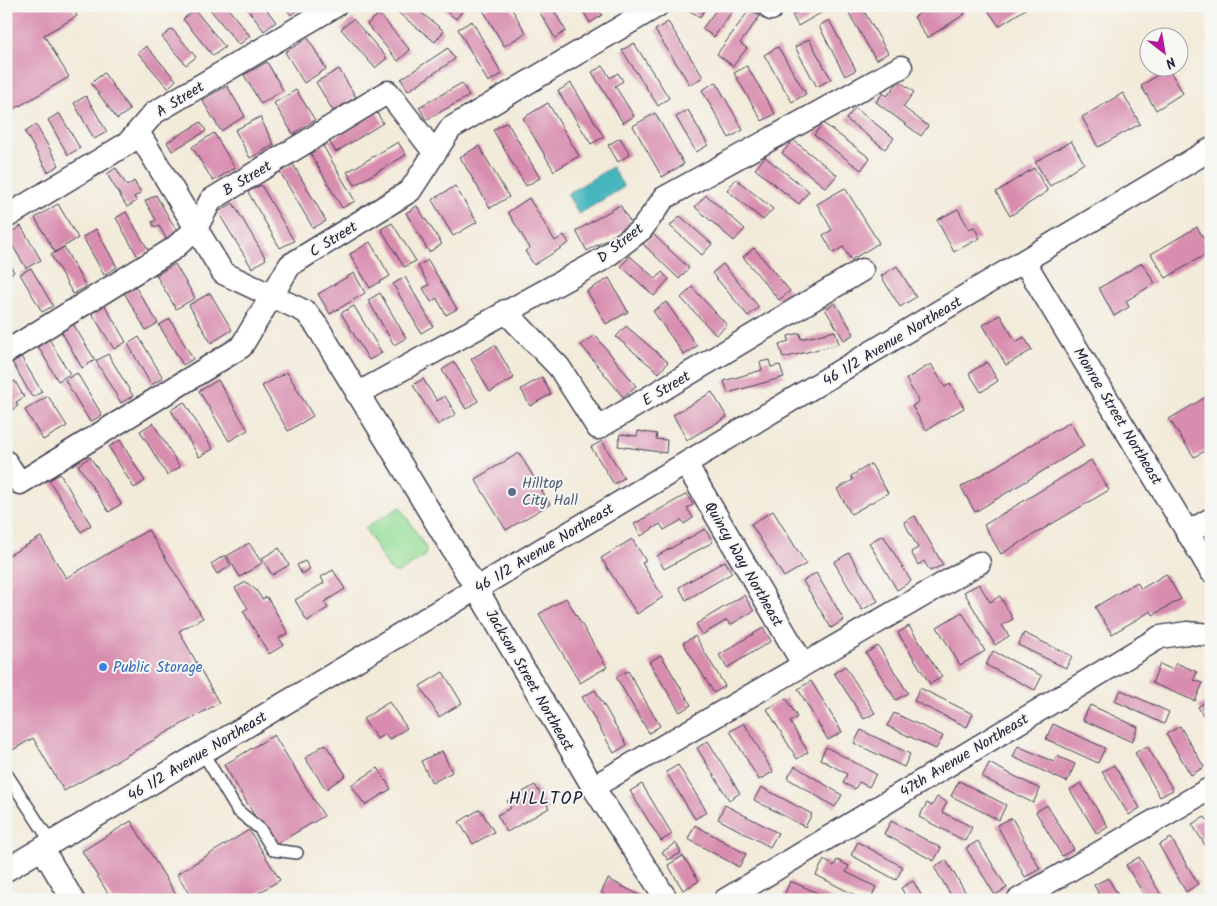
<svg xmlns="http://www.w3.org/2000/svg" width="1217" height="906" font-family="Kalam,sans-serif">
	<style>
		.green { fill: #97de98; stroke: #5c806a }
		.water { fill: #46b6bc; stroke: #346c7c }
		.building { fill: #d88daf }
		.lines { fill: none; stroke-linecap: round; stroke-linejoin: round }
		.lane-casing { stroke: #414053; stroke-width: 14 }
		.street-casing { stroke: #414053; stroke-width: 25 }
		.lane { stroke: #fff; stroke-width: 11 }
		.street { stroke: #fff; stroke-width: 22 }
		.service-dot { fill: #5c6f8a; stroke: #f6f6f2; stroke-width: 2 }
		.shop-dot { fill: #3f7fe0; stroke: #f6f6f2; stroke-width: 2 }
		.labels { text-anchor: middle; stroke-width: 4; stroke-linejoin: round; paint-order: stroke }
		.street-label { font-size: 15px; fill: #22223b; stroke: #f6f6f2 }
		.service-label { font-size: 15px; fill: #4e5e75; stroke: #f6f6f2; text-anchor: start }
		.shop-label { font-size: 15px; fill: #366cbe; stroke: #f6f6f2; text-anchor: start }
		.quarter-label { font-size: 18px; letter-spacing: 1px; fill: #22223b; stroke: #f6f6f2 }
	</style>
	<rect width="100%" height="100%" fill="#f6f6f2"/>
	<filter id="ink" filterUnits="userSpaceOnUse"><feTurbulence type="fractalNoise" baseFrequency=".02" numOctaves="2"/><feDisplacementMap in="SourceGraphic" scale="10" xChannelSelector="R" yChannelSelector="G"/><feConvolveMatrix kernelMatrix="1 2 1 2 8 2 1 2 1" color-interpolation-filters="sRGB"/></filter>
	<filter id="wash" filterUnits="userSpaceOnUse"><feTurbulence type="fractalNoise" baseFrequency=".0096" numOctaves="4" result="noise"/><feDisplacementMap in="SourceGraphic" scale="20" xChannelSelector="R" yChannelSelector="G"/><feGaussianBlur stdDeviation="1.12" result="paint"/><feColorMatrix in="noise" values="0 0 0 0 0 0 0 0 0 0 0 0 0 0 0 0 0 1.4 0 .05"/><feComposite in="paint" operator="in"/></filter>
	<g filter="url(#wash)">
		<rect width="100%" height="100%" fill="#f3ebda"/>
		<path class="green" d="M400,507l26,41 -1,8 -27,17 -9,-4 -24,-41z"/>
		<path class="water" d="M612,167l12,20 -45,27 -12,-20z"/>
		<g id="blocks">
			<path class="building" d="M6,6h65l6,10 -33,19 25,42 -63,37z
				M212,6h14l24,30 -11,9 -30,-37z
				M245,6h19l12,16 -12,9z
				M284,6h18l-11,9z
				M390,6h23l31,25 -9,11z
				M439,6h21l4,3 -8,10z
				M489,6h21l16,27 -22,13 -21,-36z
				M536,6h15l15,25 -11,7z
				M580,6h17l5,9 -12,8z
				M688,6h19l-7,11 -13,-8z
				M719,6h17l-22,31 -12,-8z
				M801,6h32l-35,20 -6,-11 11,-6z
				M855,6h6l27,47 -12,7 -29,-50z
				M931,6h29l5,8 -38,24 -13,-21z
				M985,6h45l-31,20z
				M750,9l10,7 -20,27 7,5 -14,18 -16,-12z
				M195,10l30,37 -12,9 -30,-37z
				M379,14l31,36 -12,11 -31,-37z
				M353,19l34,39 -12,10 -34,-39z
				M829,20l27,50 -11,6 -26,-50z
				M472,21l30,53 -14,8 -30,-53z
				M668,22l35,55 -13,8 -35,-55z
				M172,29l24,28 -10,8 -24,-28z
				M308,38l18,31 -22,14 -19,-31z
				M809,39l22,40 -14,8 -22,-40z
				M634,43l35,55 -11,8 -36,-56z
				M146,46l30,34 -8,8 -30,-35z
				M778,47l28,47 -14,8 -28,-47z
				M448,48l7,11 -47,32 -7,-12z
				M267,62l16,28 -22,14 -17,-29z
				M603,66l7,12 8,-5 5,8 -8,5 19,30 -11,7 -31,-51z
				M747,66l28,48 -13,7 -28,-48z
				M1168,68l15,25 -27,17 -15,-24z
				M339,69l17,28 -23,14 -17,-29z
				M104,73l26,37 -13,9 -26,-36z
				M899,81l15,11 -11,15 25,19 -7,10 -45,-34 7,-9 4,3z
				M716,82l27,48 -14,8 -27,-48z
				M462,83l7,13 -43,24 -7,-13z
				M571,83l33,54 -13,7 -33,-53z
				M227,86l18,30 -24,15 -19,-31z
				M296,90l19,30 -22,14 -19,-31z
				M1123,93l17,31 -42,23 -16,-30z
				M86,96l21,36 -13,7 -20,-36z
				M548,103l31,53 -25,15 -31,-53z
				M855,108l39,30 -9,11 -39,-30z
				M688,110l20,35 -12,7 -20,-35z
				M376,111l7,12 -47,29 -7,-11z
				M59,113l21,35 -12,7 -20,-35z
				M655,113l29,51 -22,13 -29,-51z
				M260,117l14,28 -24,13 -15,-28z
				M201,122l5,9 -34,20 -5,-9z
				M507,122l33,56 -14,8 -33,-56z
				M823,123l47,35 -9,12 -47,-35z
				M36,125l23,40 -11,7 -23,-40z
				M214,133l21,35 -22,13 -21,-34z
				M620,138l10,16 -12,8 -10,-17z
				M793,140l44,35 -11,13 -44,-35z
				M1071,141l13,22 -34,23 -15,-24z
				M398,142l8,13 -51,30 -8,-13z
				M322,144l33,57 -13,7 -33,-57z
				M479,146l30,51 -19,11 -30,-51z
				M765,157l44,34 -10,13 -44,-35z
				M293,164l33,57 -13,7 -33,-56z
				M116,168l11,18 7,-5 7,12 -7,4 3,4 -10,6 -20,-33z
				M1034,168l14,23 -38,25 -14,-24z
				M736,179l37,30 -10,11 -36,-30z
				M261,185l33,56 -14,7 -32,-56z
				M455,186l22,36 -24,14 -21,-36z
				M845,188l34,55 -28,17 -8,-13 -10,6 -10,-18 9,-5 -15,-26z
				M156,195l22,38 -11,7 -8,-14 -4,2 -3,-6 4,-2 -11,-19z
				M706,195l39,34 -11,12 -39,-34z
				M529,198l26,43 9,-6 5,8 -35,22 -9,-14 5,-3 -22,-36z
				M233,203l33,56 -14,9 -34,-56z
				M58,204l20,34 -23,14 -20,-34z
				M620,205l12,20 -45,26 -11,-20z
				M417,206l25,38 -13,8 -23,-39z
				M958,209l11,20 5,-2 6,11 -26,14 -17,-32z
				M126,212l23,39 -11,6 -22,-39z
				M680,216l32,28 -10,11 -32,-29z
				M392,223l24,38 -12,6 -23,-38z
				M21,226l20,34 -15,8 -20,-33z
				M1197,227l14,24 -45,27 -15,-24z
				M96,229l21,38 -13,8 -21,-38z
				M653,234l36,34 -10,11 -36,-35z
				M370,242l20,34 -20,12 -20,-34z
				M64,247l22,40 -13,7 -22,-39z
				M754,248l36,43 -11,9 -36,-43z
				M630,256l26,23 6,-7 7,7 -15,17 -33,-30z
				M6,259l8,13 -8,5z
				M428,260l29,49 -11,6 -9,-17 -6,4 -8,-14 6,-3 -11,-19z
				M1142,263l13,20 -29,18 3,6 -15,9 -15,-28z
				M175,264l20,34 -19,11 -20,-34z
				M723,264l36,43 -11,9 -36,-43z
				M897,266l19,31 -16,10 -19,-31z
				M31,268l22,38 -11,6 -22,-38z
				M354,273l11,20 -35,21 -12,-20z
				M405,277l28,49 -12,7 -28,-49z
				M609,278l19,34 -22,12 -19,-33z
				M134,285l24,38 -12,7 -23,-39z
				M692,287l35,38 -11,10 -35,-37z
				M210,293l22,37 -21,13 -22,-38z
				M380,293l26,45 -12,7 -26,-45z
				M666,302l31,44 -13,9 -31,-44z
				M835,303l19,31 -10,6 -19,-31z
				M104,304l22,38 -12,7 -23,-37z
				M354,306l28,47 -13,7 -28,-47z
				M1000,315l16,27 8,-5 8,13 -26,15 -23,-40z
				M170,319l23,40 -10,6 -24,-40z
				M72,322l23,38 -13,8 -22,-39z
				M626,326l42,36 -9,11 -43,-36z
				M835,331l4,13 -56,14 -4,-14 10,-3 -1,-5 12,-3 1,6z
				M595,335l41,51 -13,11 -42,-52z
				M139,337l24,41 -12,7 -23,-41z
				M49,339l21,35 -12,7 -20,-35z
				M495,345l19,33 -24,14 -19,-33z
				M108,354l25,42 -12,7 -25,-42z
				M20,355l22,37 -10,5 -21,-37z
				M769,360l2,7 9,-2 4,12 -56,16 -4,-12 38,-11 -2,-8z
				M454,362l24,39 -12,8 -24,-39z
				M987,362l11,19 -17,11 -12,-19z
				M931,364l14,23 5,-3 14,24 -38,22 -14,-24 7,-4 -13,-23z
				M287,372l26,44 -25,15 -26,-45z
				M77,373l25,42 -12,7 -25,-42z
				M542,377l9,17 -21,12 -9,-17z
				M423,379l14,22 8,-5 11,18 -18,11 -25,-40z
				M218,380l30,50 -19,11 -30,-50z
				M15,381l9,16 -8,5 2,4 -10,6 -2,-26z
				M712,392l15,25 -40,23 -14,-25z
				M1211,394v58l-3,-3 -14,8 -25,-38z
				M48,396l19,30 -24,14 -18,-30z
				M184,402l29,47 -14,8 -28,-47z
				M1070,422l14,24 -109,66 -14,-25z
				M153,423l27,44 -13,8 -27,-44z
				M638,431l19,3 -1,5 11,1 -1,13 -48,-7 2,-12 17,2z
				M120,440l25,41 -11,7 -25,-41z
				M602,441l22,37 -10,6 -23,-37z
				M519,453l31,51 -44,26 -31,-51z
				M90,457l31,47 -12,8 -31,-47z
				M1091,460l18,30 -108,64 -17,-29z
				M871,464l17,29 -37,21 -14,-25 16,-9 -2,-4z
				M60,474l31,51 -10,7 -32,-52z
				M687,494l6,11 -6,3 6,10 -9,6 -2,-4 -18,10 -4,-6 -19,12 -7,-12z
				M773,511l33,53 -22,13 -33,-53z
				M915,516l28,49 -13,6 -6,-10 -6,4 -7,-13 7,-4 -14,-26z
				M705,529l8,13 -49,27 -7,-13z
				M148,530l55,88 -24,13 40,72 -155,88 -31,-53 -27,16v-197l35,-20 25,41z
				M883,535l28,46 -14,9 -28,-47z
				M632,539l14,22 -4,2 21,34 -26,17 -36,-56z
				M249,543l13,20 -22,14 -13,-21z
				M279,548l10,17 -17,10 -10,-17z
				M849,553l29,48 -16,9 -28,-48z
				M225,555l6,11 -14,8 -6,-10z
				M305,561l5,8 -8,5 -5,-9z
				M725,561l7,12 -46,27 -7,-13z
				M333,570l12,19 -21,13 4,6 -21,13 -12,-21 29,-17 -3,-6z
				M816,573l28,47 -13,8 -28,-47z
				M1166,574l15,25 -28,16 -2,-4 -39,23 -17,-27 42,-25 4,7z
				M246,582l10,8 6,9 5,-2 21,36 -9,5 5,7 -15,9 -26,-43 5,-3 -13,-20z
				M979,584l11,18 10,-6 13,23 -11,6 7,11 -14,9 -31,-53z
				M744,595l10,16 -24,14 -3,-5 -25,15 -6,-11z
				M566,598l41,69 -27,16 -41,-69z
				M962,612l23,39 -25,14 -23,-38z
				M909,626l33,51 -12,7 -32,-51z
				M763,628l8,13 -44,27 -8,-13z
				M1024,633l48,23 -6,12 -48,-23z
				M695,636l30,50 -11,7 -31,-50z
				M878,646l30,47 -12,7 -30,-47z
				M993,651l49,25 -7,14 -49,-25z
				M661,655l30,50 -11,7 -31,-50z
				M1176,663l21,9 -3,8 9,3 -8,18 -43,-18 8,-19 13,6z
				M845,666l30,47 -11,6 -30,-46z
				M628,671l32,55 -11,7 -33,-56z
				M443,672l19,31 -23,14 -19,-31z
				M811,681l31,51 -14,8 -30,-51z
				M920,688l53,26 -6,13 -53,-26z
				M595,690l32,55 -13,8 -32,-56z
				M1121,690l48,22 -5,12 -49,-23z
				M786,698l11,19 -7,5 18,30 -11,7 -30,-50z
				M1208,700l3,4v24l-13,-21z
				M389,702l18,26 -18,12 -4,-6 -8,5 -14,-20z
				M1090,705l48,22 -6,15 -49,-22z
				M894,713l49,23 -7,13 -49,-23z
				M744,723l29,49 -14,8 -29,-49z
				M1053,724l52,24 -7,15 -52,-24z
				M1180,726l24,41 -13,8 -25,-41z
				M861,730l49,24 -6,13 -50,-24z
				M274,735l50,81 -51,30 -49,-81z
				M708,741l32,52 -11,7 -32,-52z
				M325,744l21,31 -20,14 -21,-31z
				M1018,746l36,16 3,-6 18,8 -8,18 -54,-25z
				M1147,746l26,44 -13,7 -25,-44z
				M826,747l50,27 -7,13 -10,-5 -4,7 -12,-6 4,-9 -27,-15z
				M442,751l10,21 -20,11 -11,-22z
				M989,763l51,26 -7,14 -51,-26z
				M678,765l29,47 -12,7 -29,-47z
				M1114,765l26,43 -11,7 -27,-43z
				M795,766l47,29 -7,12 -48,-29z
				M378,768l13,21 -26,16 -14,-20z
				M959,781l47,24 -7,15 -48,-24z
				M1081,783l27,44 -11,7 -27,-44z
				M642,784l30,50 -11,7 -31,-50z
				M535,785l14,23 -42,24 -10,-17 14,-7 -4,-7z
				M761,787l51,27 -7,13 -51,-27z
				M937,797l10,5 -5,10 30,15 -7,14 -46,-24 8,-14 5,3z
				M725,805l53,28 -8,14 -52,-28z
				M1047,805l27,44 -12,7 -26,-44z
				M480,809l14,23 -21,12 -14,-22z
				M1205,817l2,3 4,-2v37l-19,-31z
				M1012,818l28,51 -15,8 -28,-52z
				M131,821l48,79h-67l-30,-49z
				M891,821l50,27 -7,13 -50,-27z
				M695,825l51,29 -7,13 -51,-28z
				M249,830l31,50 -33,20h-54l-16,-26z
				M1171,838l27,46 -12,8 -27,-47z
				M978,841l29,47 -12,7 -29,-47z
				M858,842l45,25 -7,13 -45,-25z
				M676,843l5,10 -13,7 -6,-8z
				M683,856l16,25 -16,9 -15,-25z
				M1139,857l25,43h-17l-21,-35z
				M824,860l10,6 3,-6 12,6 -3,6 30,15 -6,13h-6l-48,-25z
				M946,860l24,40h-16l-20,-33z
				M1108,878l13,22h-19l-8,-15z
				M608,879l41,21h-34l-14,-7z
				M790,881l44,19h-41l-9,-4z
				M913,881l11,19h-16l-7,-12z"/>
		</g>
	</g>
	<g filter="url(#ink)">
		<use href="#blocks" fill-opacity="0" stroke="#414053" stroke-width="1"/>
		<g class="lines">
			<g class="lane-casing">
				<path id="lane" d="M203,753l34,57 23,19 13,21 24,3
					M6,773l46,71"/>
			</g>
			<g class="street-casing">
				<path id="street" d="M769,6l2,3
					M138,132l85,141 83,39 11,14 159,262 117,199 74,113
					M6,217l122,-74 26,-30 181,-107
					M1024,261l187,310
					M505,311l54,56 39,61 264,-158
					M6,352l167,-103 22,-19 16,-30 177,-108 46,60
					M357,394l246,-135 39,-30 22,-31 237,-131
					M6,462l14,21 221,-136 49,-82 120,-74 41,-63 206,-122
					M686,464l117,200
					M1187,533l24,-14
					M593,787l386,-224
					M43,850l30,50
					M6,870l1205,-721
					M725,900l435,-263 27,-4 24,2
					M1018,900l193,-112"/>
			</g>
			<use href="#lane" class="lane"/>
			<use href="#street" class="street"/>
		</g>
	</g>
	<circle class="service-dot" cx="512" cy="492" r="5"/>
	<circle class="shop-dot" cx="103" cy="667" r="5"/>
	<g class="labels">
		<g class="street-label">
			<text transform="translate(180 99) rotate(-32)" y="5">A Street</text>
			<text transform="translate(247 178) rotate(-31)" y="5">B Street</text>
			<text transform="translate(333 239) rotate(-32)" y="5">C Street</text>
			<text transform="translate(620 243) rotate(-38)" y="5">D Street</text>
			<text transform="translate(892 341) rotate(-31)" y="5">46 1/2 Avenue Northeast</text>
			<text transform="translate(666 388) rotate(-31)" y="5">E Street</text>
			<text transform="translate(1118 416) rotate(59)" y="5">Monroe Street Northeast</text>
			<text transform="translate(544 548) rotate(-31)" y="5">46 1/2 Avenue Northeast</text>
			<text transform="translate(744 564) rotate(60)" y="5">Quincy Way Northeast</text>
			<text transform="translate(530 680) rotate(60)" y="5">Jackson Street Northeast</text>
			<text transform="translate(964 755) rotate(-31)" y="5">47th Avenue Northeast</text>
			<text transform="translate(197 756) rotate(-31)" y="5">46 1/2 Avenue Northeast</text>
		</g>
		<g class="service-label">
			<text x="522" y="488">Hilltop<tspan x="522" dy="17">City Hall</tspan></text>
		</g>
		<g class="shop-label">
			<text x="113" y="672">Public Storage</text>
		</g>
		<g class="quarter-label">
			<text x="546" y="804">HILLTOP</text>
		</g>
	</g>
	<rect width="1217" height="906" fill="none" stroke="#f6f6f2" stroke-width="25"/>
	<g transform="translate(1164 52) rotate(149)"><circle r="24" fill="#f6f6f2" stroke="#a1a1a9"/>
	<path d="M0-4L9 19L0 12L-9 19Z" fill="#b5179e"/>
	<text y="-8" font-size="14" font-weight="bold" text-anchor="middle" fill="#22223b">N</text>
	</g>
</svg>
